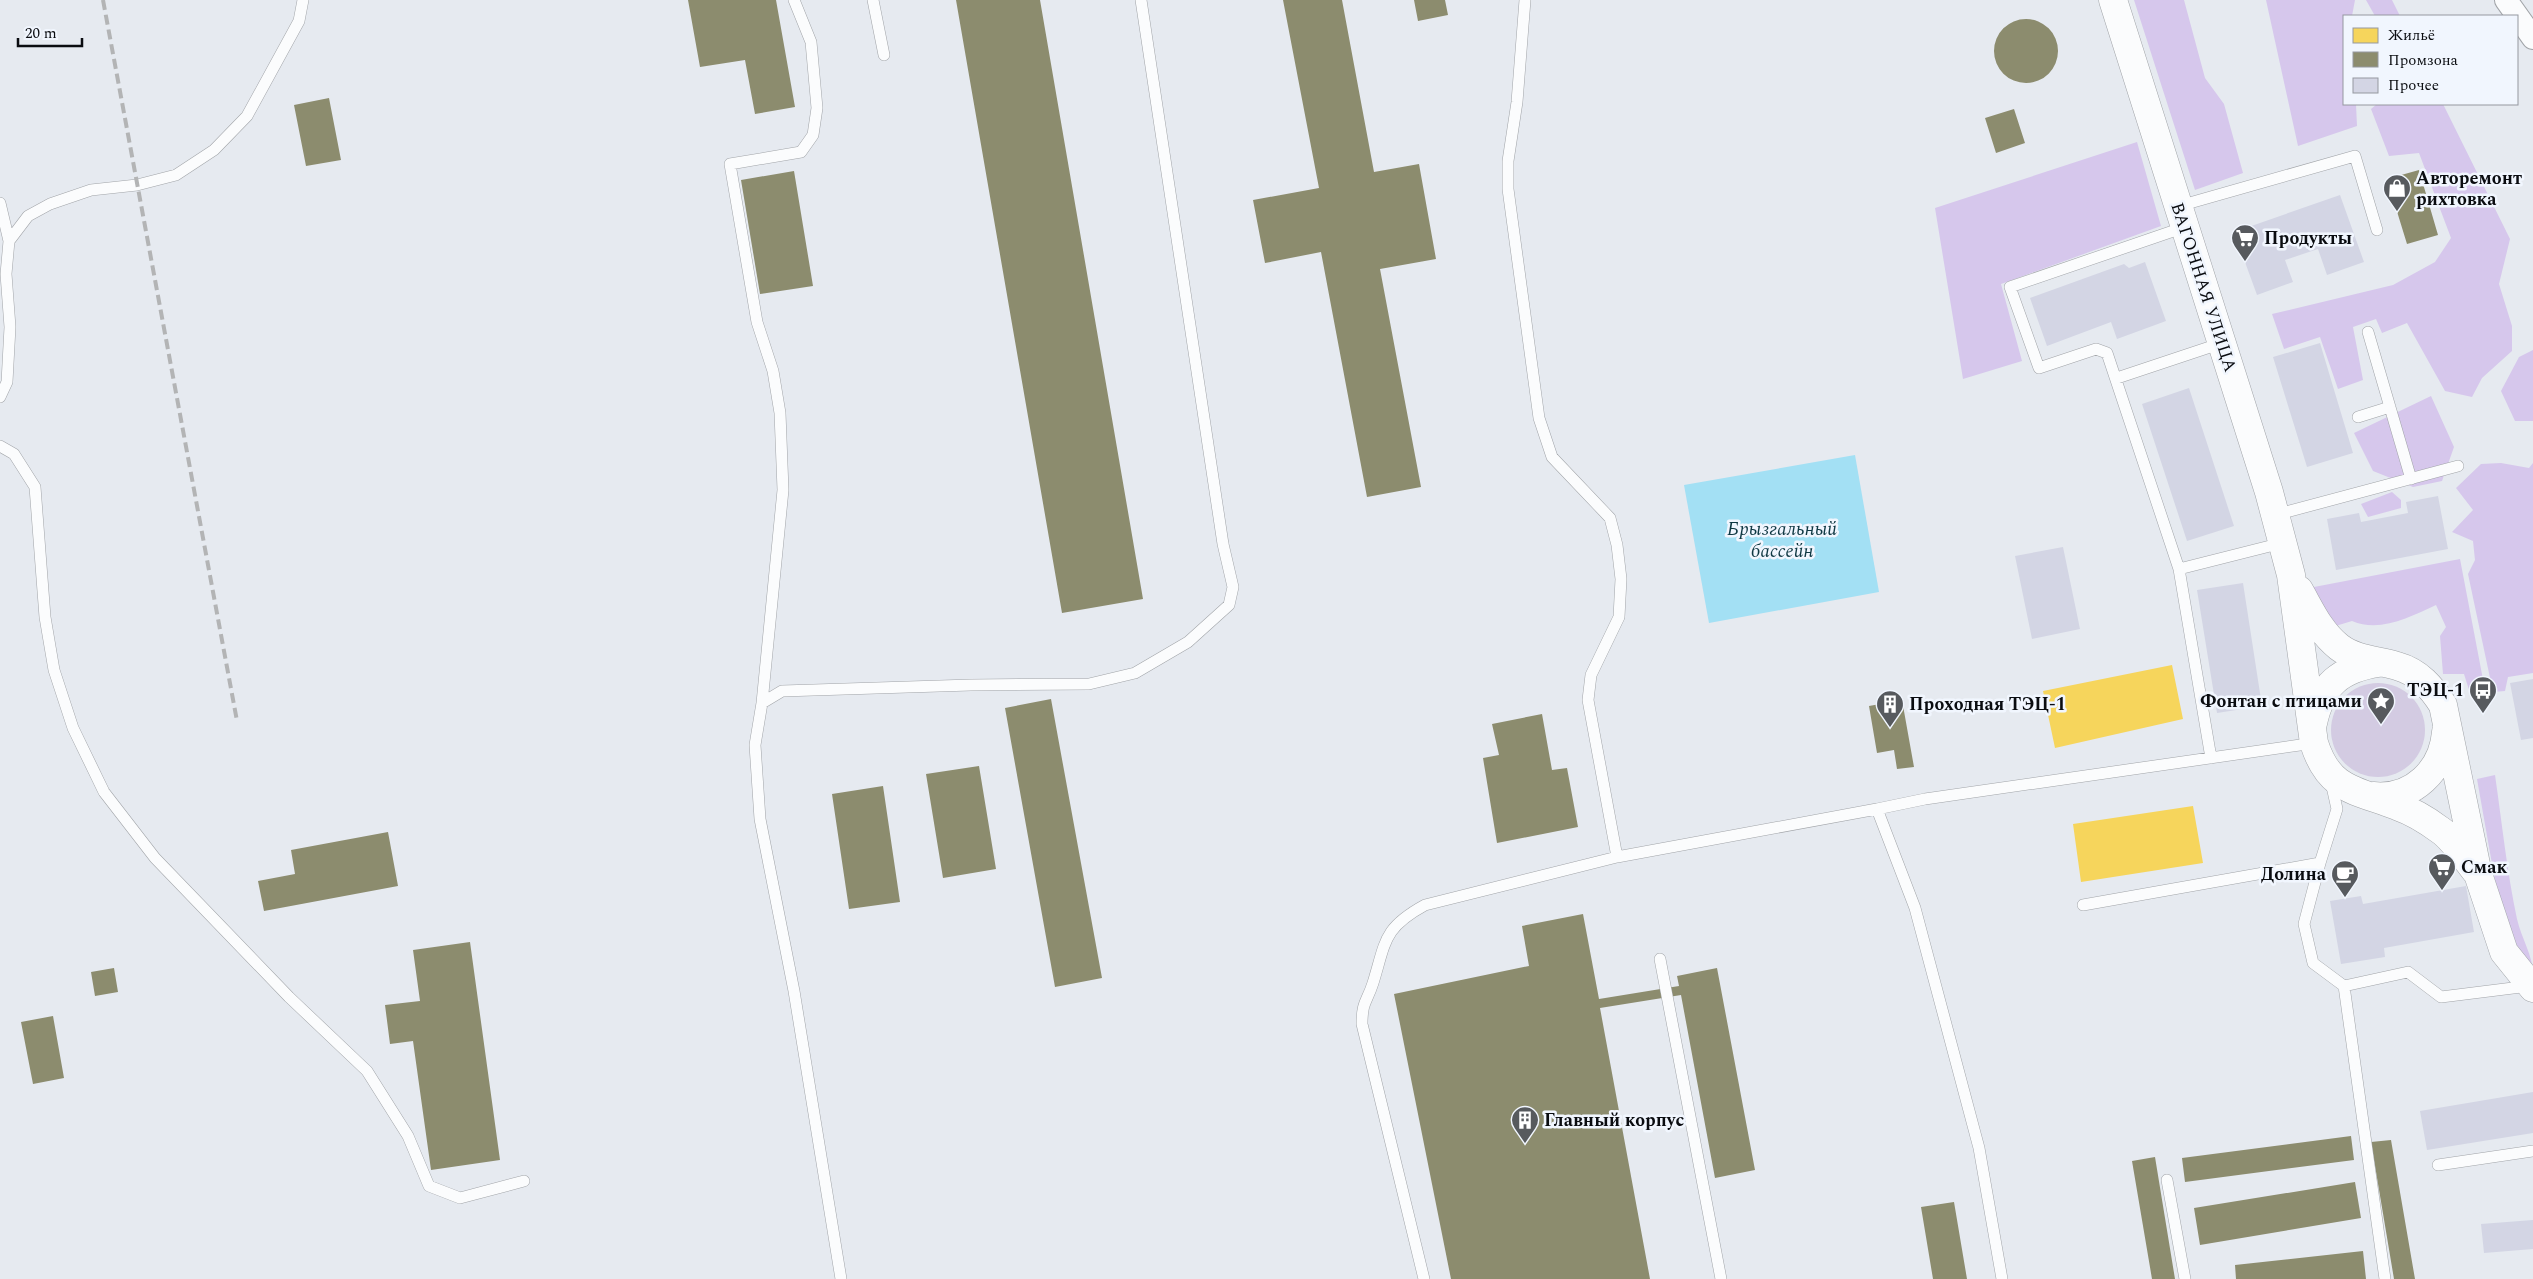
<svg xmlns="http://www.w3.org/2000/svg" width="2533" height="1279" font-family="Spectral,serif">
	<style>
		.green { fill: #d3cbe2 }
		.forest { fill: #d6c7ec }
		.water { fill: #a3e0f4 }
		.homes { fill: #f6d55c }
		.industry { fill: #8c8c6e }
		.building { fill: #d3d5e4 }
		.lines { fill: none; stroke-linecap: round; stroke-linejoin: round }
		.service-casing { stroke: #a1a4a8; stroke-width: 12 }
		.minor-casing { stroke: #a1a4a8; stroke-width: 24 }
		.tertiary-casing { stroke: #a1a4a8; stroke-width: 29 }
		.service { stroke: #fbfcfd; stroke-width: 11 }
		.minor { stroke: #fbfcfd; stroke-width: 22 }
		.tertiary { stroke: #fbfcfd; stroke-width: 28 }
		.rail { stroke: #b3b4b5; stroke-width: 4; stroke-dasharray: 10 5; stroke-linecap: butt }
		.labels { text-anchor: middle; stroke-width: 5; stroke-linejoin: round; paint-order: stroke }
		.poi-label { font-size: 18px; font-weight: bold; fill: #0a0c10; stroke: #f1f6fe; text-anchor: start }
		.street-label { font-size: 18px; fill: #0a0c10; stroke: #f1f6fe }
		.water-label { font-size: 19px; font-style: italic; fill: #0f3843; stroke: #f1f6fe }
	</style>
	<rect width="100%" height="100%" fill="#e6eaf0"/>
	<path class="green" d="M2331 730a47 47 0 1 1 94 0a47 47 0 1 1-94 0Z"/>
	<path class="forest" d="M2134,0h50l21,78 19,26 19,69 -48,17z
		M2266,0h89l-3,16h-8v88h12l1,22 -59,20z
		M2366,0h26l8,16h-25z
		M2377,104h66l67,135 -11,45 13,42v25l-30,27 -10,19 -27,-6 -38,-68 -25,10 -6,-14 -23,8 10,53 -25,9 -18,-52 -36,12 -12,-35 121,-29 42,-23 16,-24 -32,-85 -30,3 -18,-47z
		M2137,142l24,84 -160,58 21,77 -59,18 -28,-171z
		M2533,350v71h-18l-14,-30 18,-34z
		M2431,396l23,51 -12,34 -29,6 -40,-16 -19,-38z
		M2501,463l28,5 4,-5v210l-25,4 -3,14 -12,1 -25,-118 7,-14 -2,-19 -21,-9 21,-22 -17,-22 25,-24z
		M2392,492l9,8v8l-33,9 -7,-13z
		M2460,559l25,131 -15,3 -6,-19h-21l-3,-38 6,-9 -10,-22c-26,12 -56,28 -84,16l-23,7 -12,-16 -3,-25z
		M2495,775c7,48 12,97 22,144 4,18 16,37 16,54l-19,-23 -13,-35 -24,-136z"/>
	<path class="water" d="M1855,455l24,137 -170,31 -25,-138z"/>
	<path class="homes" d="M2172,665l11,54 -128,29 -12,-57z
		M2193,806l10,57 -122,19 -8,-58z"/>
	<path class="industry" d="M688,0h88l19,107 -40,7 -10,-54 -45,7z
		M956,0h84l103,599 -81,14z
		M1283,0h59l32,172 45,-8 17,95 -56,10 41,218 -54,10 -46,-245 -56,11 -12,-63 66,-12z
		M1414,0h31l3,15 -30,6z
		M1994 51a32 32 0 1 1 64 0a32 32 0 1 1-64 0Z
		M329,98l12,62 -35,6 -12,-61z
		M2014,109l11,34 -29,10 -11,-35z
		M2419,170l19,65 -31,9 -20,-65z
		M794,171l19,115 -53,8 -19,-114z
		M1051,699l51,279 -47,9 -50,-279z
		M1902,700l12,67 -17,2 -3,-19 -17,3 -8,-47z
		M1542,714l10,56 15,-2 11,59 -81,16 -14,-85 16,-3 -7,-31z
		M979,766l17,103 -53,9 -17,-104z
		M883,786l17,116 -51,7 -17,-115z
		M388,832l10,54 -134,25 -6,-30 37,-7 -4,-24z
		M1583,914l16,85 80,-13 -2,-10 40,-8 38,202 -40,8 -34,-183 -81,13 50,271h-199l-57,-285 135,-28 -7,-40z
		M470,942l30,218 -69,10 -18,-129 -23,3 -5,-39 35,-4 -7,-51z
		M114,968l4,24 -23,4 -4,-24z
		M53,1016l11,62 -31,6 -12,-62z
		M2351,1136l3,24 -169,22 -3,-24z
		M2391,1140l24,139h-21l-23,-137z
		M2155,1157l20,122h-23l-20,-118z
		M2355,1182l6,36 -161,27 -6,-37z
		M1954,1202l13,77h-34l-12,-72z
		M2363,1251l3,28h-130l-1,-14z"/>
	<path class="building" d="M2340,195l24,67 -37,13 -9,-26 -33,11 8,22 -36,13 -23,-63z
		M2145,262l21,59 -49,18 -6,-17 -64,24 -17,-48 94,-34 5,4z
		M2320,343l33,110 -46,14 -34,-110z
		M2189,388l45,138 -47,15 -45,-137z
		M2438,496l10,53 -112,21 -9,-51 32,-6 2,9 47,-9 -2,-11z
		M2063,547l17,82 -48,10 -17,-83z
		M2243,583l19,123 -45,7 -20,-123z
		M2533,679v59l-12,2 -11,-57z
		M2466,886l8,46 -90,16 1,9 -44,7 -11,-63 31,-5 2,8z
		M2533,1092v41l-106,17 -7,-39z
		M2533,1220v29l-49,4 -3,-29z"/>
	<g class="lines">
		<g class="service-casing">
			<path id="service" d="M873,0l11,55
				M0,203l9,38
				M2179,206l176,-50 22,74
				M2185,227l-175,60 29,81 57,-19 11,4 72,216 32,189
				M2368,332l43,147
				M2117,378l105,-35
				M0,397l7,-15 3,-55 -4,-53 3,-33 19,-25 22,-12 41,-14 46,-5 39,-10 38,-25 33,-34 52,-95 4,-21
				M2358,417l32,-10
				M0,446l14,8 21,33 10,130 9,53 19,58 31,64 51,66 134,139 78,74 41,65 21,50 31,12 64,-17
				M2275,515l183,-49
				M2179,569l103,-26
				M762,703l21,-213 -3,-77 -7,-42 -16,-49 -27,-158 71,-12 12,-17 4,-27 -6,-66 -17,-42
				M1617,857l260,-48
				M2320,863l-16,61 9,39 31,23 64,-14 33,25 88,-11
				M2083,905l237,-42 17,-54 -6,-27
				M1660,959l61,320
				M2344,986l41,293
				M2438,1165l95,-14
				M2167,1180l18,99
				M841,1279l-47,-288 -34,-172 -5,-74 7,-42 20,-12 189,-6 118,-1 46,-11 53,-31 41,-37 4,-18 -10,-43 -82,-544
				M1424,1279l-62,-255c0,-23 5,-22 11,-41 13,-42 10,-55 52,-78l192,-48 -29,-157 3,-25 28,-58 2,-38 -4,-34 -7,-27 -58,-61 -13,-39 -31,-229v-28l9,-59 8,-102
				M2002,1279l-23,-131 -64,-240 -38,-99 48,-10 389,-56"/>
		</g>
		<g class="minor-casing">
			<path id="minor" d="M2506,0l27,38"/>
		</g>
		<g class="tertiary-casing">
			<path id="tertiary" d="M2113,0l156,492 22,83 23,168c15,48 42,47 83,63 14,5 31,15 43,24 15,10 26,30 38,44
				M2299,590c12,21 21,42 40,57 17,13 39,13 58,19 22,6 35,22 46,39l35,169 26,78 29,36
				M2313,723c8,-38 27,-54 65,-60
				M2373,796c40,4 70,-26 73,-64"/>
		</g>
		<use href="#service" class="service"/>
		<use href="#minor" class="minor"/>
		<use href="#tertiary" class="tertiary"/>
		<path class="rail" d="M103,0l134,721"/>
	</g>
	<defs>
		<g id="shop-pin" transform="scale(1.4375)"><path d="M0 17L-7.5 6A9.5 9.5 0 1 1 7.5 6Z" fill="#575a5e" stroke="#f1f6fe"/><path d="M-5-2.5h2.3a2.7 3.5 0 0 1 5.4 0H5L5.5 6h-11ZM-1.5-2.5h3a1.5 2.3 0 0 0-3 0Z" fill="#fff"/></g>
		<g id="supermarket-pin" transform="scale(1.4375)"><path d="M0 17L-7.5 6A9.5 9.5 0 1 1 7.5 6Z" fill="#575a5e" stroke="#f1f6fe"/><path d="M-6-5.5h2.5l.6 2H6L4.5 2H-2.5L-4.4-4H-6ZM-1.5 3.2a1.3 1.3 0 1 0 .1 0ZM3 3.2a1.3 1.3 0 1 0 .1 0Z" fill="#fff"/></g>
		<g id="bus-pin" transform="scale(1.4375)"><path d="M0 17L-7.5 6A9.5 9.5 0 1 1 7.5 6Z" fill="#575a5e" stroke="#f1f6fe"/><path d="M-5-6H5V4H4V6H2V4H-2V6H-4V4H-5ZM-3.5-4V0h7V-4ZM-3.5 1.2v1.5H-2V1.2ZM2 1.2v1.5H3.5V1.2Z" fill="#fff"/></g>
		<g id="sight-pin" transform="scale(1.4375)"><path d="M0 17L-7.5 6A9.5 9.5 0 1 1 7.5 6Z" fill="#575a5e" stroke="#f1f6fe"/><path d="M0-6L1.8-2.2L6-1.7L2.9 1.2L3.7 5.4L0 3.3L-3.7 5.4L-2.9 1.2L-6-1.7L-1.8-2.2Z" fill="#fff"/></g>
		<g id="building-pin" transform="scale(1.4375)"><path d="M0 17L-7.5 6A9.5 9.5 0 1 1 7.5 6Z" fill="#575a5e" stroke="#f1f6fe"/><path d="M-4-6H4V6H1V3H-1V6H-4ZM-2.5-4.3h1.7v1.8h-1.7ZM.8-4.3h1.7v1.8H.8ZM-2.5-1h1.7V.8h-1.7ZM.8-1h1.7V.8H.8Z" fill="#fff"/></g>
		<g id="cafe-pin" transform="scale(1.4375)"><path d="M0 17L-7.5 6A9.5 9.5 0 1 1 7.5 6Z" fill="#575a5e" stroke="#f1f6fe"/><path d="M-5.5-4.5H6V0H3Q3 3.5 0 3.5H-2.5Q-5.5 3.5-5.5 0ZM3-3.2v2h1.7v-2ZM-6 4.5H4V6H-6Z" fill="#fff"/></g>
	</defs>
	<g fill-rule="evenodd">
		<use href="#shop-pin" x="2397" y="188"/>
		<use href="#supermarket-pin" x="2245" y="238"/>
		<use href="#bus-pin" x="2483" y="690"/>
		<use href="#sight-pin" x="2381" y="701"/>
		<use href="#building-pin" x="1890" y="704"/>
		<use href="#supermarket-pin" x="2442" y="867"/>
		<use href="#cafe-pin" x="2345" y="874"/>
		<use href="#building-pin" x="1525" y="1120"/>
	</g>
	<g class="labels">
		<g class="poi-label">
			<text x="2416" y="184">Авторемонт<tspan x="2416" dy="21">рихтовка</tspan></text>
			<text x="2264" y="244">Продукты</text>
			<text x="2464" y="696" text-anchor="end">ТЭЦ-1</text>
			<text x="2362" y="707" text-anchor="end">Фонтан с птицами</text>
			<text x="1909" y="710">Проходная ТЭЦ-1</text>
			<text x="2461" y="873">Смак</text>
			<text x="2326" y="880" text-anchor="end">Долина</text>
			<text x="1544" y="1126">Главный корпус</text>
		</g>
		<g class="street-label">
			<text transform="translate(2204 287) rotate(72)" y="6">ВАГОННАЯ УЛИЦА</text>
		</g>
		<g class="water-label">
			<text x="1782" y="535">Брызгальный<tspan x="1782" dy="22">бассейн</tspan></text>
		</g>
	</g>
	<rect x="2343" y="15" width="175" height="90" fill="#f1f6fe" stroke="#95989f"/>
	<rect x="2353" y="28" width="25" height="15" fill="#f6d55c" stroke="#95989f"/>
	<text x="2388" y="40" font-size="15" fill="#0a0c10">Жильё</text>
	<rect x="2353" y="52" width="25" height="15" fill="#8c8c6e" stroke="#95989f"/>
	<text x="2388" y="65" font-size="15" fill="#0a0c10">Промзона</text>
	<rect x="2353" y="78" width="25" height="15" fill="#d3d5e4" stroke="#95989f"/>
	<text x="2388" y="90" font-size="15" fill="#0a0c10">Прочее</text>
	<path d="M18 38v8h64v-8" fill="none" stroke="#0a0c10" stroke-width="2.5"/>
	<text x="25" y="38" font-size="15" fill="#0a0c10" stroke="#f1f6fe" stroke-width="4" paint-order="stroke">20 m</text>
</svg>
